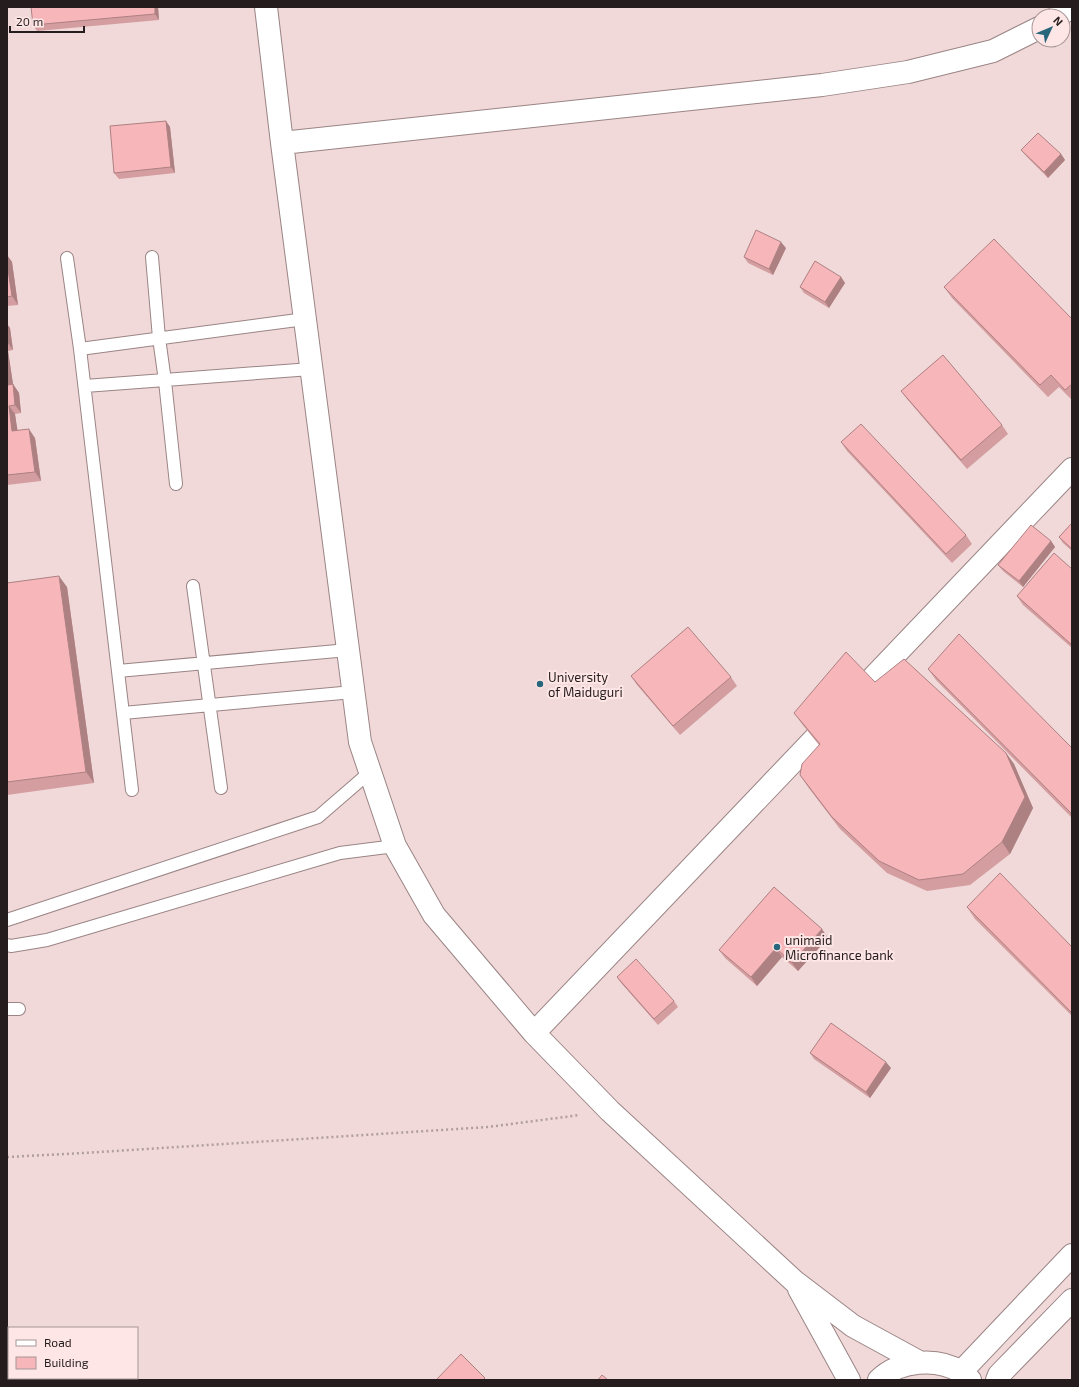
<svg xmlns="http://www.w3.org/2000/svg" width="1079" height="1387" font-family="'Exo 2',sans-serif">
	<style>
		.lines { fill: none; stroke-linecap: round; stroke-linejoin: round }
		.lane-casing { stroke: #9a8485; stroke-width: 14 }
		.street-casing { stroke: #9a8485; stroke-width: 24 }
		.path { stroke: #b09d9d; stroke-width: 2.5; stroke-dasharray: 2 3; stroke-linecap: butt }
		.lane { stroke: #fff; stroke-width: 12 }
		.street { stroke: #fff; stroke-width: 22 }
		.wall { fill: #d49da0 }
		.shaded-wall { fill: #ad8082 }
		.building { fill: #f7b7ba; stroke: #ad8082 }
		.poi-dot { fill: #28667c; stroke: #fee6e6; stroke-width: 1.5 }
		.labels { text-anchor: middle; stroke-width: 4; stroke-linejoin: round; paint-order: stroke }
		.poi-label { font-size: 13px; fill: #251d1d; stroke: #fee6e6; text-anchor: start }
	</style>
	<rect width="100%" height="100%" fill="#f1d9d9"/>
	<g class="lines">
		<g class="lane-casing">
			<path id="lane" d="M152,257l7,81 6,43 11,103
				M67,258l13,91 225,-30
				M80,349l52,441
				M85,386l226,-17
				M193,586l28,202
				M118,671l230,-21
				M123,713l230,-21
				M7,920l311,-103 52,-45
				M7,945l4,1 36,-6 293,-87 55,-7
				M7,1009h12"/>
		</g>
		<g class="street-casing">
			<path id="street" d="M266,7l16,136 78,599 35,104 39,69 100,118 76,78 184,170 59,45 66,36
				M1058,16l14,-9
				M282,143l540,-58 86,-13 85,-21 46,-23
				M534,1033l538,-564
				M799,1289l50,91
				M961,1372l111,-117
				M879,1380c20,-20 58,-23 82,-8 3,2 6,5 9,8
				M997,1380l2,-5 73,-75"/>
		</g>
		<path class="path" d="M7,1157l77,-4 404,-26 92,-12"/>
		<use href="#lane" class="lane"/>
		<use href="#street" class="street"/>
	</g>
	<path class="wall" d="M158,7l1,13 -122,11 -4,-6z
		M166,121l4,6 5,46 -56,6 -5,-6z
		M1021,150l40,4 4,6 -17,18 -22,-22z
		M786,248l-13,27 -25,-12 -4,-6z
		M7,255l5,7 6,43 -11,1z
		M841,277l4,6 -16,25 -25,-15 -4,-6z
		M944,287l128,32v81l-13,-13 -11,10 -96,-99z
		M7,324l3,4 3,22 -5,1 5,33 6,9 2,20 -6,1 2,17 18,7 6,43 -34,4z
		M901,391l101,34 6,9 -41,35 -60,-70z
		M841,442l125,93 6,9 -20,19 -105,-112z
		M1072,523v28l-9,-8 -4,-6z
		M1051,541l4,6 -32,40 -20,-16 -5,-6z
		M1072,569v79l-49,-43 -6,-9z
		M7,583l60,4 27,196 -87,12z
		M928,669l144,79v70l-136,-138z
		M631,676l100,1 6,9 -57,49 -43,-50z
		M875,682l131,71 8,11 19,44 -23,46 -40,31 -43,6 -40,-18 -47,-44 -32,-42 -8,-12 19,-30 -17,-21 -8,-11z
		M967,907l105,40v69l-97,-97z
		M828,938l-30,33 -16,-14 -25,29 -32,-28 -6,-8z
		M617,977l57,24 4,6 -20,18 -37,-42z
		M810,1053l81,15 -21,30 -56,-39z"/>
	<path class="shaded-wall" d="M155,7h3l1,13 -4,-6z
		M166,121l4,6 5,46 -4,-6z
		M1061,154l4,6 -17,18 -4,-6z
		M781,242l5,6 -13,27 -4,-6z
		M7,255l5,7 6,43 -6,-9 -5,-33z
		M841,277l4,6 -16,25 -4,-6z
		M7,324l3,4 3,22 -6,-8z
		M7,349l1,2 5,33 6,9 2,20 -6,-8 -7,-20 -1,-7z
		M9,406l6,8 4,26 -7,-9z
		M29,429l6,9 6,43 -6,-9z
		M1051,541l4,6 -32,40 -4,-6z
		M59,576l8,11 27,196 -8,-11z
		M1006,753l8,11 19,44 -23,46 -8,-12z
		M822,929l6,9 -30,33 -6,-8z
		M776,948l6,9 -25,29 -6,-9z
		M886,1062l5,6 -21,30 -4,-6z"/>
	<path class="building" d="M31,7h124v7l-122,11z
		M166,121l5,46 -57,6 -4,-47z
		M1038,133l23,21 -17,18 -23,-22z
		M756,230l25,12 -12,27 -25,-12z
		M994,239l78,80v65l-7,6 -14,-15 -11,10 -96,-98z
		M815,261l26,16 -16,25 -25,-15z
		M7,263l5,33 -5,1z
		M943,355l59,70 -41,35 -60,-69z
		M7,378l1,7 5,-1 2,21 -6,1 3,25 17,-2 6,43 -28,3z
		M861,424l105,111 -20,19 -105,-112z
		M1072,523v26l-13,-12z
		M1031,525l20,16 -32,40 -21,-16z
		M1054,553l18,16v76l-55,-49z
		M59,576l27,196 -79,10v-199z
		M688,627l43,50 -58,49 -42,-50z
		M959,634l113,114v66l-144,-145z
		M846,652l29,30 29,-23 102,94 19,44 -23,45 -39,32 -44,6 -40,-19 -47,-44 -32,-42 2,-11 18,-20 -26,-31z
		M1000,873l72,74v66l-105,-106z
		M774,887l48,42 -30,34 -16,-15 -25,29 -32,-27z
		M636,959l38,42 -20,18 -37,-42z
		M831,1023l55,39 -20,30 -56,-39z
		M461,1354l24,24 -2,2h-47z
		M602,1375l6,5h-10z"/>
	<g class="poi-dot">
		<circle cx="540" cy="684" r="4"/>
		<circle cx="777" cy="947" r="4"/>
	</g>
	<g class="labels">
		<g class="poi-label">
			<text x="548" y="682">University<tspan x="548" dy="15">of Maiduguri</tspan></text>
			<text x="785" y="945">unimaid<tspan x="785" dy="15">Microfinance bank</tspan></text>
		</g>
	</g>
	<rect width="1079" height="1387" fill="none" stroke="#251d1d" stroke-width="16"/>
	<rect x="8" y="1327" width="130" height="52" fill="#fee6e6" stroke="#a79696"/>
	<rect x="16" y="1340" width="20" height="6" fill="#ffffff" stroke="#a79696"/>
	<text x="44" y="1347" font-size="12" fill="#251d1d">Road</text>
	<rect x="16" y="1357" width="20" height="12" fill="#f7b7ba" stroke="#a79696"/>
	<text x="44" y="1367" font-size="12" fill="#251d1d">Building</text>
	<g transform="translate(1051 28) rotate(46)"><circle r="19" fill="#fee6e6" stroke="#a79696"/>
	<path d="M0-3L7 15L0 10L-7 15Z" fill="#28667c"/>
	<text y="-6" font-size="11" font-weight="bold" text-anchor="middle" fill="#251d1d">N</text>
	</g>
	<path d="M10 26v6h74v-6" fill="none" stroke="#251d1d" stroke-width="2"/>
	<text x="16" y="26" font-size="12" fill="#251d1d" stroke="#fee6e6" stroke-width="3" paint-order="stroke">20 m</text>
</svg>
